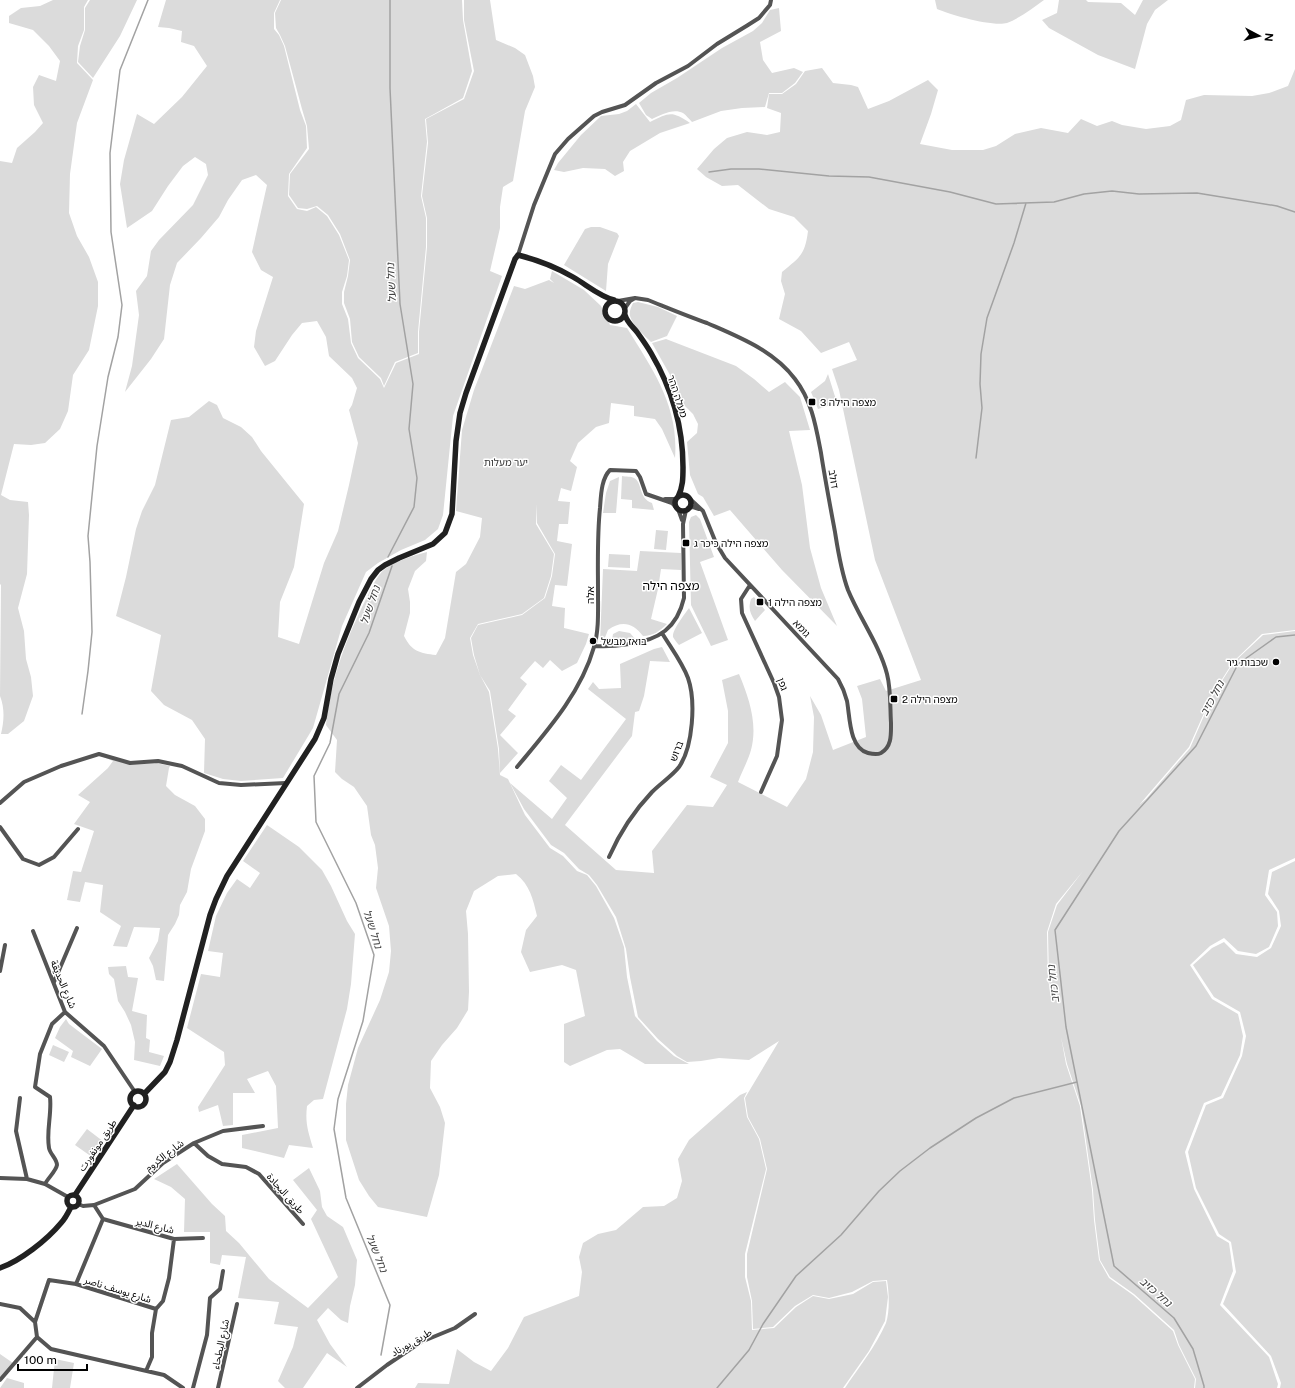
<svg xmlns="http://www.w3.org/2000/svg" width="1295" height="1388" font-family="'Public Sans','Noto Sans Arabic','Noto Sans Hebrew',sans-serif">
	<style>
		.green { fill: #dbdbdb; fill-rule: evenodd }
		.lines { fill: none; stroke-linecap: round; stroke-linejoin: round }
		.stream { stroke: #a2a2a2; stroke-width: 1.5 }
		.street { stroke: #545454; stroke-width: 4 }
		.secondary { stroke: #212121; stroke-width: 5.5 }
		.poi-dot { fill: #000; stroke: #fff; stroke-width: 1.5 }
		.labels { text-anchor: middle; stroke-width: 3; stroke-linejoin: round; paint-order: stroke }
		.street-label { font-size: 10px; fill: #000; stroke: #fff }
		.poi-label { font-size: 10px; fill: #000; stroke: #fff; text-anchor: start }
		.park-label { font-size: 10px; fill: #323232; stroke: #fff }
		.water-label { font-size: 11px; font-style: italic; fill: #434343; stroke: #fff }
		.quarter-label { font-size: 12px; fill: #000; stroke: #fff }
	</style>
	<rect width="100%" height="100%" fill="#fff"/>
	<path class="green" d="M53,0h35l-4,7v23l-6,16 -1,17 16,17 -16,43 -7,51 -1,39 8,23 12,21 9,25v24l-9,44 -16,25 -5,36 -8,18 -15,14 -14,2 -17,-1 -13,51 9,5 18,2 1,13 -2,59 -9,34 6,23 2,28 5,18 2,19 -9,25 -16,13h-7c3,-13 4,-25 -1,-38l1,-111 -1,-1v-423l12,2 5,-15 18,-16 8,-9 -9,-18 -1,-18 6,-12 17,6 4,-20 -11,-15 -16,-16 -24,-7v-7l12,-8 19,-2z
		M90,0h47l-17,36 -27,42 -15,-16 2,-16 5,-16v-22z
		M166,0h114l-6,13v16l5,6 5,11 16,64 6,16 1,22 -18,26 -1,22 9,13 10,2 9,-4 11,9 12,19 10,25 -2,16 -5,16v12l6,15 3,24 7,15 22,21 4,9 12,-25 23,-9v-22l8,-85v-29l-5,-22 6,-53 -2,-24 38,-20 10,-28 -10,-51v-20h26l6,40 19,8 10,7 8,21 2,11 -10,24 -12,70 -10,6 -3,20v21l-10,43 12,5 -49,140 -10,99 -5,14 -13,11 -24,10 -23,13 -12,9 -24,54 -29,102 -30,50 -42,3 -18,-2 -19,-6 1,-34 -13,-19 -28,-15 -13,-14 10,-56 -45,-19 10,-39 10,-48 6,-18 13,-26 16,-65 18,-3 20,-16 8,4 6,13 18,9 11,10 9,14 43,53 -10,63 -14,35 -2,35 21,7 25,-81 14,-32 11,-46 9,-42 -9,-33 3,-5 5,-17 -5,-10 -23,-22 -3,-19 -9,-16 -15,2 -10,12 -17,26 -10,5 -11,-19 2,-16 17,-54 -12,-7 -9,-18 15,-67 -11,-10 -14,5 -14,20 -9,17 -18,21 -24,25 -7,22 -6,54 -13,20 -26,33 7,-26 7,-51 -3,-24 11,-15 4,-25 8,-11 34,-35 15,-30 -2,-11 -11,-7 -12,9 -15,20 -16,25 -25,17 -7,-44 4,-24 13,-46 17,10 28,-27 25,-31 -13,-20 -13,-4 1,-11 -13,-3 -11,-1z
		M281,0h181l1,20 9,51 -9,27 -38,21 2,23 -6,54 5,22v29l-8,85v21l-23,9 -11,24 -3,-8 -22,-21 -7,-15 -2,-23 -6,-16v-11l4,-16 2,-16 -10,-26 -12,-19 -11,-9 -10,3 -9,-1 -9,-13 1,-21 19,-25 -2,-23 -5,-17 -17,-63 -5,-11 -4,-7 -1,-15z
		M935,0h109c-11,8 -24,18 -37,23 -14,4 -56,-8 -70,-14z
		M1059,0h27l2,2 33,1 14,12 8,-15h25l-13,10 -8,14 -12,45 -37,-14 -49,-27 -7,-8 15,-7z
		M779,8l2,23 -21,11 3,18 9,13 22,-5 9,4 -8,11 -13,10h-13l-4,14 -23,1 -21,3 -29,11c-3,-3 -6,-7 -9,-9 -10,-5 -22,2 -31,6l-6,-4 -7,-12 12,-10 26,-15 45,-30 31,-17 9,-8 8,-13z
		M822,68l11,15 18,2 7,2 10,22 21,-8 39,-21 10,10 -7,24 -11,30 32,6h31l13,-4 19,-12 26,-6 27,5 13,-14 16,7 15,-5 10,4 24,4 24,-3 11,-6 5,-20 18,-5 48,1 17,-3 19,-7 7,-17v561l-33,4 -29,28 -21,33 -23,52 -49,57 6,-5 44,-51 23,-53 21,-33 29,-27 32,-4v227l-26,12 -4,25 12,17 1,14 -9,21 -13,7 -18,-3 -14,-13 -14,8 -20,19 22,34 26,15 5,22 -3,19 -19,41 -17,7 -19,49 9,37 23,47 12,7 4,28 -13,34 49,52 9,27 -1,4h-82l1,-9 -17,-34 -5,-15 -40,-36 -24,-17 -10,-17 -5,-40 -2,-30 -12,-84 -14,-42 -6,-27 5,27 14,42 12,84 2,30 5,40 10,18 24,17 40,36 5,14 17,34 -1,9h-349c14,-21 31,-42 41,-65 4,-12 3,-31 1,-43l-14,1 -21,11 -23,6 -16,-3 -18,11 -22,21 -20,2 -1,-28 -5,-24v-23l20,-85 -7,-30 -12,-22 -3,-19 34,-57 -30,19 -30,-2 -18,3 -14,1 -10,-6 -19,-17 -20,-22 -8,-40 -4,-28 -10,-32 -19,-32 -8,-10 -10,-6 -15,-16 -13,-8 -27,-36 -14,-26 42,36 15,-21 -18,-17 12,-16 20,15 45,-61 -38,-30 5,-7 6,7 22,-1 -1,-24 34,-15 8,-2 8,15 -20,-1 -6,35 -5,15 -4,1 -3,24 -67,89 51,45 38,3 -2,-22 35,-46 26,2 14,-22 -17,-8 18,-34v-32l-6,-31 17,-6c10,24 19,50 12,76 -3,11 -9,21 -13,32l49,25 19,-28 7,-27 1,-35 -4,-21 11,19 12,35 33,-13 -4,-38 -5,-13 23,-7 6,12 35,-11 -46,-120 -36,-170 -7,-21 25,-9 -8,-18 -28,11 -20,-22 -22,-12 6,-25 -4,-13 1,-9c18,-15 23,-17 26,-41l-14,-14 -25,-8 -31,-24 -16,1 -16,-9 -9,-8 17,-20 13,-11 20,-6 20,3 13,-3 1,-19 -14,-5 2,-14h13l14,-10 9,-13zM1083,871l-26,34 -9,27 1,49 3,13 -4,-13 -1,-49 9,-28z
		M636,104l14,18c19,-9 21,-12 40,1l-30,10 -30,18 -7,11 1,9 -9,5 -10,-7 -22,-1 -19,4 -10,-2 4,-7 23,-28 20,-19 18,-2 8,-3z
		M591,227h9l17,6 2,3 -11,28 -2,27 -42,-26 21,-36z
		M552,271l32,19 17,16 9,19 17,3c26,42 52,78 48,130l-13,-29 -7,-10 -21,-3v-10l-23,-3 -2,20 -13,4 -18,16 -8,18 7,6 -6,24 -10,-3 -3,13 12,1 -2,22h-9l-2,17 15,3 -5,42 -12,-1 -3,21 13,2 -1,20 25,6 -3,10 -9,19 -15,8 -12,-11 -7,8 -8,-7 -15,17 7,6 -19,26 8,6 -16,19 18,18 -18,20 -1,-24 -9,-58 -10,-16 -6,-20 -3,-17 7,-13 44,-10 23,-17 7,-22 3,-22 -18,-31v-19l-1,20 18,30 -3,22 -7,22 -22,16 -44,10 -8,14 3,17 7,20 9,17 9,57 2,26 8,4 17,36 25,33 13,8 14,15 10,4 9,11 18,32 10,29 3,30 8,39 22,25 17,15 15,8h-44l-25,-15 -13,1 -37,16 -6,-4v-38l21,-8 -9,-46 -14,-5 -32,7 -9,-20 5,-22 11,-14c-4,-17 -7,-31 -21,-42l-18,2 -24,15 -8,20 2,23 1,58 -1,18 -11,18 -15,17 -11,16 -1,27 10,19 5,16 -6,52 -12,42 -49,-10 -9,-11 -10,-16 -13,-40v-36l2,-19 10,-37 22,-48 9,-28 2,-21 -2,-25 -13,-38 2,-20 -3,-23 -4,-10 -4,-29 -13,-19 -12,-8 -7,-7 2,-32 -11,-15c5,-47 20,-86 41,-128 4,-8 10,-22 18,-28 13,-9 27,-13 42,-17l-1,9 -11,10 -7,18 2,13v11l-6,23c8,16 16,17 32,19l9,-17 11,-66 10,-8 14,-27 2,-19 -26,-7 6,-81 12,-40 40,-104 11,3 24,-9 5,3 -4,-4z
		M638,302l20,5 19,9 -10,20 -16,6c-7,-7 -18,-16 -21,-26 -1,-4 1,-9 3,-13z
		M666,339l70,27 18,13 15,13 16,-10 15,15 10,33 -21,1 13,54 8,63 11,40 16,38 -55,-56 -52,-60 -16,6 -11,-19 -5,-3 -8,-19 -3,-33 10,-9 1,-9 -5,-10 -14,-14 -9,-25 -18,-32z
		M828,374l9,29 -19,6 -7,-17 14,-11z
		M622,476c4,1 9,0 12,2 9,5 4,20 18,25l2,7 -22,-2v-8l-11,-1z
		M619,477l-3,36h-13l3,-20 4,-12z
		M696,515l4,4 14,38 -14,5 28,78 -17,6 -20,-41 -2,-83 2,-5z
		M656,530l12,1 -2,19 -12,-1z
		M640,551l41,2v17l-20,-1 -3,20 -7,30 16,5c-7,7 -14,12 -24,12 -10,-13 -21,-16 -35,-6l-4,10 -4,2 3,-73 34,2z
		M609,554l21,1v13l-22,-1z
		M754,597l11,13 -10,11c-5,-8 -7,-12 -4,-22z
		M689,608l13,25 -23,12c-2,-2 -5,-6 -6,-8 -1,-7 12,-23 16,-29z
		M619,631l11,2 6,7 -24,4v-4l1,-6z
		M101,756l29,8 26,-1 14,3 -1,2 -3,18 9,9 20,11 10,13v12l-14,38 -4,23 -7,13 -1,10 -4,9 -7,11 -4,46 -8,-1 -3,-14 -4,-8 9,-17 2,-13 -26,-1 -7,20 -14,-1 8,-20 -21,-14 3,-27 -18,-3 -5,20 -13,-2 6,-29 8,1 13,-41 -20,-7 16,-22 -12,-7 30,-27 5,-7z
		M267,825l32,22 23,23 9,16 16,35 8,13 -4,50 -4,25 -24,90 -9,1 -7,6c-2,17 1,25 6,42l-24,-3 -5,13 -42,-10v-13l36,-7 -2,-42 -8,-15 -21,8 8,14h-22v32l-10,1 -5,-21 -19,7 -1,-5 27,-42 -1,-13 -37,-24 14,-54 19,3 3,-24 -15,-2 8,-35 11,-23 10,-14 13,9 10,-15 -17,-12z
		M1295,861v527h-15l1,-5 -10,-27 -48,-52 13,-32 -5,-30 -12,-8 -23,-46 -8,-36 18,-47 17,-7 19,-42 4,-20 -6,-24 -26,-15 -21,-32 19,-17 12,-6 12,12 21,3 14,-9 10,-22 -2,-15 -11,-17 4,-22z
		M126,966l2,11 10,1 -6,33 15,4 -1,23 4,2 -1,12 15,4 -4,10 -26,-6 1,-18 -4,-17 -6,-13 -7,-11 -4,-22 -5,-5 -1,-7z
		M66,1019l3,5 33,25 -12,17 -19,-9 2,-6 -18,-13 5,-11z
		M53,1045l16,7 -5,10 -15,-7z
		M747,1092l-3,6 3,19 12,22 7,30 -21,85v23l6,24 1,29 22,-2 22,-21 17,-11 16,3 24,-5 20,-12 13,-1 2,16 -3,24 -16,30 -26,37h-428l3,-5 31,1 8,-35 17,13 17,9 17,-23 16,-31 55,-21 3,-24 -3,-15 4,-14 15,-9 18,-4 27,-23 21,-1 13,-8 5,-17 -4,-22 11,-19 51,-45z
		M87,1129l17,13 -12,15 -17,-12z
		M177,1164l35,40 13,12 1,15 13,12 30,36 39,29 30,-31 -27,-58 6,-9 -24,-30 16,-12 11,23 2,16 5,9 16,11 14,33 -2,25 -5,21 -2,17 -7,-3 -13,-12 -11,12 13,24 17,23 -20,-14 -24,35h-18l-7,-7 15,-34 5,-20 -24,-3 5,-22 -41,-4 8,-41 -24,-2 -2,10 -10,-2v-31h-26l1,-33 -14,-12 -17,-8z
		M0,1354l13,9 -13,15z
		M55,1359l19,4 -4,25h-18z
		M7,1378l17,5v5h-24z"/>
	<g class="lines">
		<path class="stream" d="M709,172l22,-3h28l70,7 40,1 81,15 46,12 58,-2 30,-8 28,-3 27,3 58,-1 80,13 18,6
			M976,458l6,-50 -2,-24 1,-30 6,-36 27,-75 12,-40
			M388,557l26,-50 3,-29 -8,-49 4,-45 -13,-80 -10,-216v-88
			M82,714l6,-43 4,-39 -2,-70 -2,-26 9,-90 11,-69 10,-40 4,-32 -11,-73 -1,-79 10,-83 28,-70
			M381,1355l9,-50 -44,-107 -12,-69 4,-30 25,-78 11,-66 -18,-52 -40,-81 -2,-46 16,-33 9,-49 30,-61 23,-67
			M717,1388l32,-38 14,-26 33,-48 45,-41 38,-44 21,-20 30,-23 46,-30 38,-20 63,-16
			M1204,1388v-2l-11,-37 -19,-31 -60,-52 -48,-239 -11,-97 64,-99 77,-85 42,-82 38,-27 19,-2"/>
		<path class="street" d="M518,255l16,-50 21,-51 13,-15 26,-23 8,-4 23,-7 31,-22 32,-17 29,-22 31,-19 11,-7 11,-13 1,-5
			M618,301l17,-3 13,2c20,8 39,16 59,23 32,14 66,27 88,56 17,22 21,48 26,74 4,26 9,52 14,79 3,19 6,39 13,58 11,27 32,56 39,84 4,15 3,33 4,49 0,11 1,24 -10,30 -4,2 -9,1 -13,0 -19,-5 -18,-36 -21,-52 -2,-8 -5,-15 -9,-22l-113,-121 -9,-15 -13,-32 -14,-13
			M625,308l5,-7 5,-3
			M665,499h11
			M688,508l5,-1 6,2
			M678,509l4,11
			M750,585l-9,14 1,14 32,70 5,14 3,23 -5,36 -16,36
			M594,646c12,1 23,0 35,-2 30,-4 48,-16 55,-46l-1,-74 3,-14
			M517,767c30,-36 64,-74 77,-120 5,-17 4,-36 4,-54 0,-29 -1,-57 2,-85 1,-12 1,-29 10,-38l26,1 4,6 6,17 26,9 4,4
			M0,803l24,-21 37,-16 38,-12 31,9 28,-2 24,5 37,17 22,2 45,-2
			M0,827l23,32 16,6 15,-8 24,-28
			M609,857c11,-25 25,-46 43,-65 9,-9 20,-16 27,-25 14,-20 17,-66 9,-89 -6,-16 -17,-30 -26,-45
			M33,931l32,81 39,34 31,46
			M0,971l5,-26
			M54,982l23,-54
			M20,1098l-4,33 11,48
			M194,1143l14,13 14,8 24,3 13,7 44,50
			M0,1178l27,1 18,5 23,13
			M45,1184c3,-6 11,-13 12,-19 0,-6 -7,-11 -8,-17 -3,-17 3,-34 1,-51l-15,-10 5,-33 12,-30 13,-12
			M78,1204l5,2 11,-1 41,-16 28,-26 31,-20 29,-12 40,-5
			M94,1205l9,14 71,20 29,-1
			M76,1284l27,-65
			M0,1304l20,4 15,14 2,15 14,12 113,26 19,13
			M35,1322l14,-42 27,4 80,25
			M146,1371l6,-14v-24l4,-24 7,-8 6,-23 5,-39
			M0,1380l37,-43
			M193,1388l14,-53 3,-37 10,-9 3,-18
			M218,1388l19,-84
			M357,1388l30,-23 34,-23 34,-14 20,-14"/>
		<path class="secondary" d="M605 311a10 10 0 1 1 20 0a10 10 0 1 1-20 0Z
			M625,315c2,7 7,11 12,17 5,7 10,14 14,21 20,34 32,74 32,114 0,11 0,20 -5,30
			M675 503a8 8 0 1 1 16 0a8 8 0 1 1-16 0Z
			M130 1099a8 8 0 1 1 16 0a8 8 0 1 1-16 0Z
			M144,1094l21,-22 5,-10 7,-22 33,-125 6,-16 11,-23 88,-137 9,-21 7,-39 7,-25 21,-52 12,-23 7,-9 7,-5 14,-7 34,-14 12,-11 7,-19 4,-73 4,-28 6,-20 49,-134 3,-4c20,5 38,12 55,22 14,8 26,19 41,23
			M67 1201a6 6 0 1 1 12 0a6 6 0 1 1-12 0Z
			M75,1195l59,-90
			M0,1268c20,-7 47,-28 61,-45 4,-4 7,-10 10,-16"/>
	</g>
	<g class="poi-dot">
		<rect x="808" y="398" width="8" height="8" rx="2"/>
		<rect x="682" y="539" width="8" height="8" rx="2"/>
		<rect x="756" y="598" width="8" height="8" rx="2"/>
		<circle cx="593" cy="641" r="4"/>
		<circle cx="1276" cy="662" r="4"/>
		<rect x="890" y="695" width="8" height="8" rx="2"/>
	</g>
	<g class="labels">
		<g class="street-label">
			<text transform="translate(678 396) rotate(72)" y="4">מעלה ההר</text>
			<text transform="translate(834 479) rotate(80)" y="4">דולב</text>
			<text transform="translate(590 595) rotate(-90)" y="4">אלה</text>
			<text transform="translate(802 628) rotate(46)" y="4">גומא</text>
			<text transform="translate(783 684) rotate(70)" y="4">גפן</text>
			<text transform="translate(676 751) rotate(-69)" y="4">ברוש</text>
			<text transform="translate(64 984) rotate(67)" y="4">شارع الحديقة</text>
			<text transform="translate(97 1145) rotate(-56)" y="4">طريق مونفورت</text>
			<text transform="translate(164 1155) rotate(-37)" y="4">شارع الكروم</text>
			<text transform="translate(286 1193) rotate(48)" y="4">طريق البجادة</text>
			<text transform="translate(155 1225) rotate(14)" y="4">شارع الدير</text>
			<text transform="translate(118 1289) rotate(17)" y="4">شارع يوسف ناصر</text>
			<text transform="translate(411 1342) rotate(-30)" y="4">طريق بورناد</text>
			<text transform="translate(220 1344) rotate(-78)" y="4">شارع البطحاء</text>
		</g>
		<g class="poi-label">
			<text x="820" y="406">מצפה הילה 3</text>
			<text x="694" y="547">מצפה הילה כיכר ג</text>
			<text x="768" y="606">מצפה הילה 1</text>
			<text x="601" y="645">בואז מבשל</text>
			<text x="1268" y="666" text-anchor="end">שכבות גיר</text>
			<text x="902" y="703">מצפה הילה 2</text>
		</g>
		<g class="park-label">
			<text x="506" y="466">יער מעלות</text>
		</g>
		<g class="water-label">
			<text transform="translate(391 283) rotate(-93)" y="4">נחל שעל</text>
			<text transform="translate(370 605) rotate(-71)" y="4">נחל שעל</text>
			<text transform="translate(1212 698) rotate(-62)" y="4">נחל כזיב</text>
			<text transform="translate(373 929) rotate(72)" y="4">נחל שעל</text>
			<text transform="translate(1053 984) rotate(-97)" y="4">נחל כזיב</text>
			<text transform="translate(377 1253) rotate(68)" y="4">נחל שעל</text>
			<text transform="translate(1156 1292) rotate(41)" y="4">נחל כזיב</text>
		</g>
		<g class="quarter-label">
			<text x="671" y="590">מצפה הילה</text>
		</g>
	</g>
	<g transform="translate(1259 36) rotate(97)" stroke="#ffffff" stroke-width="3" paint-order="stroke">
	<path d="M0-3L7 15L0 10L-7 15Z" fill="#000000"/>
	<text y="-6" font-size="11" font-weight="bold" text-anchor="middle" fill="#000000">N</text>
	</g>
	<path d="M18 1364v6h69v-6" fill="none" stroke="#000000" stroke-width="2"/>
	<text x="24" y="1364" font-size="12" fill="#000000" stroke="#ffffff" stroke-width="3" paint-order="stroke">100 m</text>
</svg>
